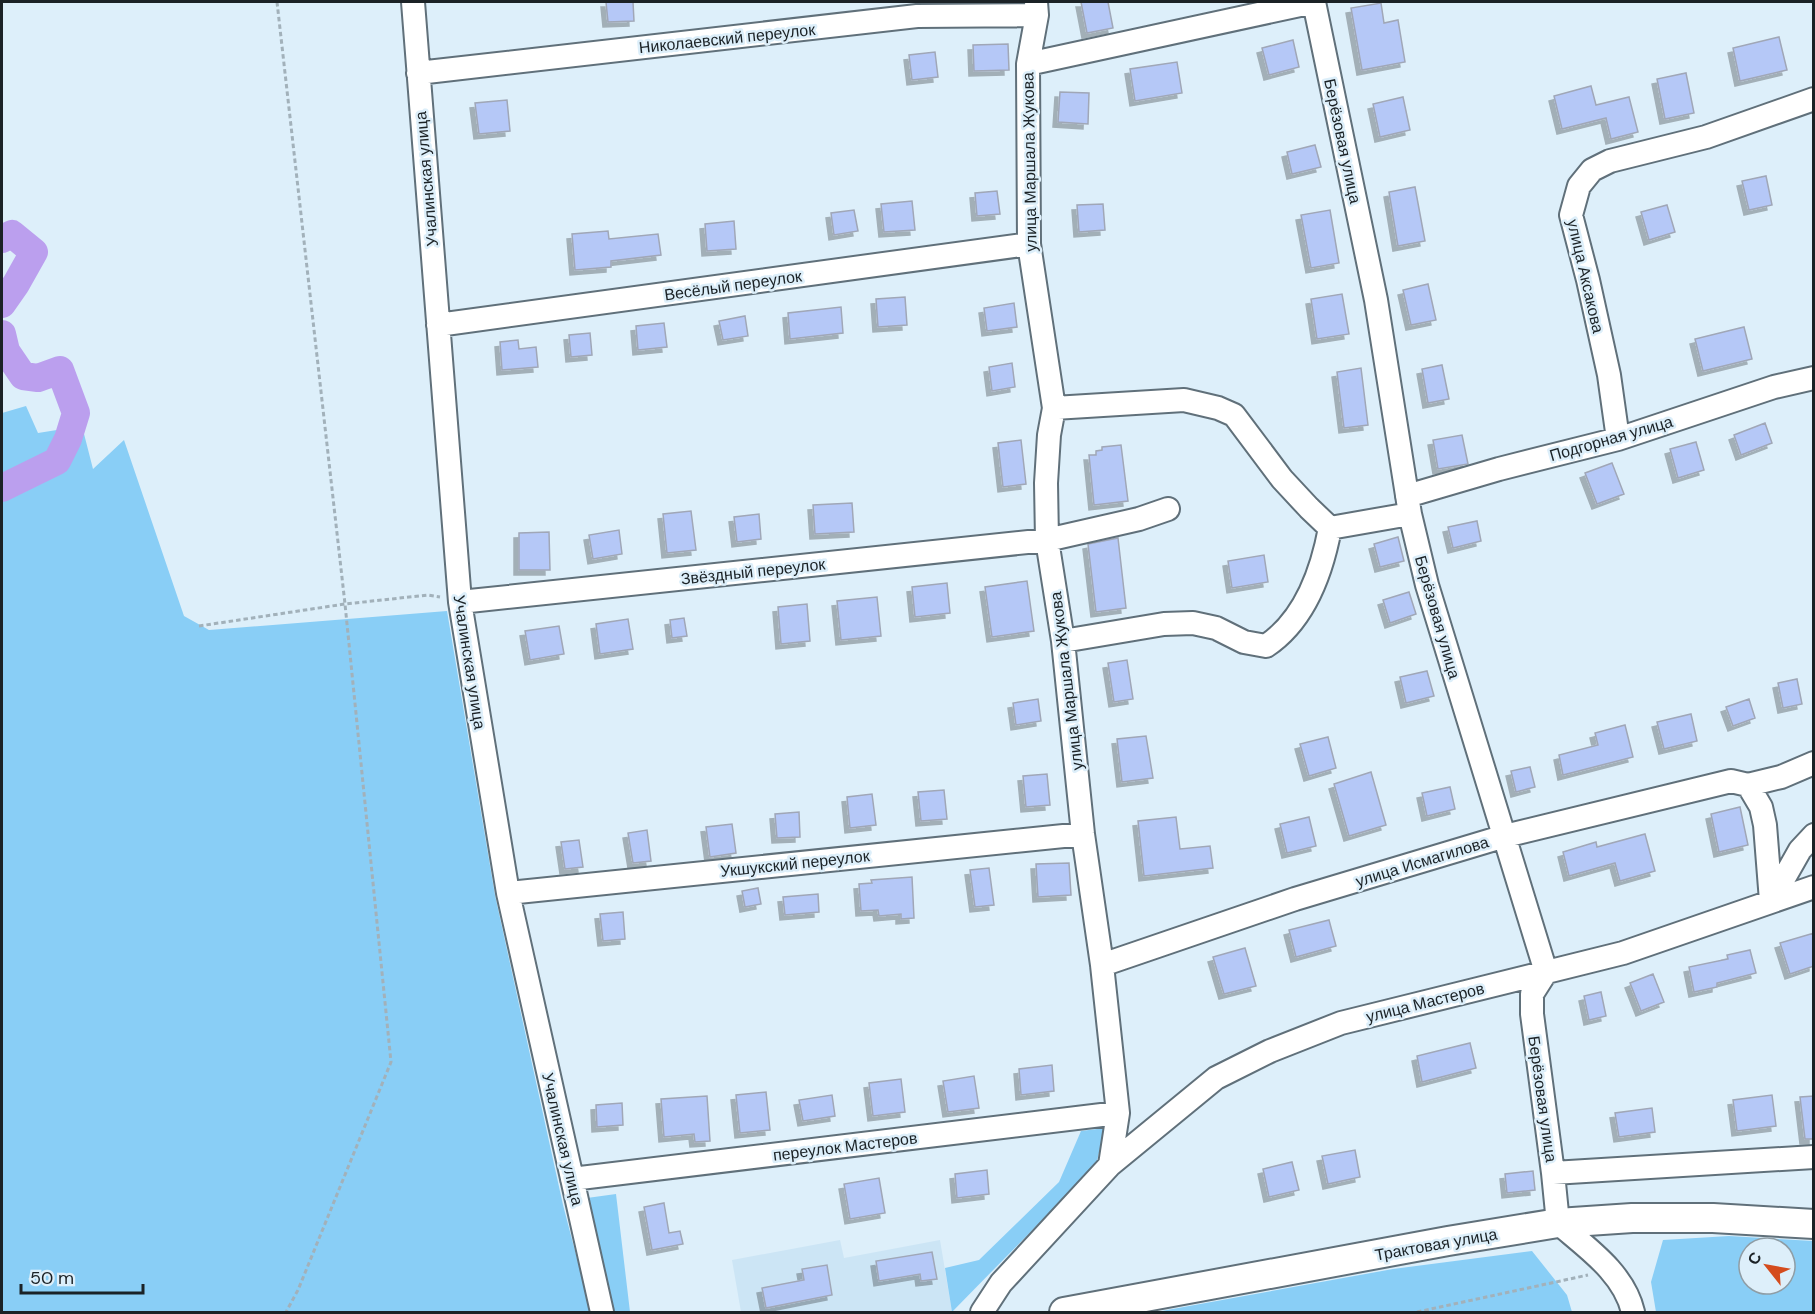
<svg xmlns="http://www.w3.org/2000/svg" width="1815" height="1314" font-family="'DM Sans',sans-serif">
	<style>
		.built { fill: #cce5f5 }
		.green { fill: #89cef6; fill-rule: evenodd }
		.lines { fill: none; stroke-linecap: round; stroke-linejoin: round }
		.river { stroke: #bb9fee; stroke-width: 28 }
		.building { fill: #b5c8f7; stroke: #a0a7b7; stroke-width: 1.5; filter: url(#shadow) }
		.minor-casing { stroke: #60707a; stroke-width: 26 }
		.major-casing { stroke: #60707a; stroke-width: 32 }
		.path { stroke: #a2b1ba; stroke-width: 3; stroke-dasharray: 4.5 3; stroke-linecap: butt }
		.minor { stroke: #fff; stroke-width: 22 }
		.major { stroke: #fff; stroke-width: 28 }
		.labels { text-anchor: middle; stroke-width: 5; stroke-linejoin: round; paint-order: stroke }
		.street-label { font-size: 16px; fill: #1b2226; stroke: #ddeffa }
	</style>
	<defs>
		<filter id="shadow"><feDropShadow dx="-5" dy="5" stdDeviation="0" flood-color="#0004"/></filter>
	</defs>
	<rect width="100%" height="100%" fill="#ddeffa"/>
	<path class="built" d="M840,1240l4,18 96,-18 12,72h-211l-9,-52z"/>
	<path class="green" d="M26,406l12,27 44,-7 11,43 31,-29 60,176 25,14 238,-19 48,284 68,310 28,107h-589v-899z
		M1105,1128l-9,37 -144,147 -7,-44 34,-8 80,-78 22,-51z
		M616,1194l14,118h-16l-27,-114z
		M1729,1236l84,5v71h-157l-5,-30 12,-42zM1749,1248h36v36h-36z
		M1532,1251l35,44 5,17h-416l237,-43z"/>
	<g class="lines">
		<path class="river" d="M2,239l10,-5 22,18 -18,32 -14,20
			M2,334l4,17 17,25 15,2 22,-8 16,43 -8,26 -11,22 -55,27"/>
	</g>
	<path class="building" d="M606,2h27l1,19 -26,1z
		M1081,2h27l5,26 -26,5z
		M1381,3l3,20 14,-3 7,42 -43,8 -11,-62z
		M1779,37l8,33 -47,11 -7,-33z
		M1293,40l6,27 -30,8 -7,-27z
		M1008,44l1,26 -35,1 -1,-26z
		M935,52l3,25 -26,3 -3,-25z
		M1177,62l5,31 -47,8 -5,-32z
		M1686,73l8,40 -29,6 -8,-40z
		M1591,86l5,19 33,-8 9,35 -27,7 -5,-21 -44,11 -8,-33z
		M1060,92l29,1 -1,31 -30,-2z
		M1403,97l7,33 -30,7 -7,-33z
		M507,100l3,31 -31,3 -4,-31z
		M1315,145l6,22 -29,7 -5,-22z
		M1766,176l6,29 -23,5 -7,-29z
		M1415,187l10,54 -27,5 -9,-54z
		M997,191l3,23 -23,2 -2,-23z
		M912,201l3,29 -31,2 -3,-28z
		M1103,204l2,26 -26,2 -2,-27z
		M1667,205l8,27 -26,8 -8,-28z
		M854,210l4,21 -24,4 -3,-22z
		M1330,210l9,53 -28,5 -10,-53z
		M734,221l2,28 -29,2 -2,-27z
		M608,231l1,8 49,-5 3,21 -50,6v6l-36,3 -3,-36z
		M1428,284l8,36 -25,5 -8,-35z
		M1342,294l7,40 -32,5 -6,-40z
		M905,297l2,28 -29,2 -2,-28z
		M1014,303l3,24 -30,4 -3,-23z
		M841,307l2,26 -53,6 -2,-26z
		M745,316l3,20 -25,4 -4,-19z
		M664,323l3,24 -29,3 -2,-24z
		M1744,327l8,32 -49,12 -8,-32z
		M590,333l2,22 -21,2 -2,-22z
		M518,340l1,9 17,-2 2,20 -36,3 -2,-28z
		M1012,363l3,24 -23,4 -3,-24z
		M1442,365l7,34 -21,4 -6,-34z
		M1361,368l7,57 -24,3 -7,-56z
		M1765,423l7,20 -31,12 -7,-20z
		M1462,435l6,29 -30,5 -5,-29z
		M1021,440l5,44 -23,3 -5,-44z
		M1696,442l8,28 -26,8 -8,-29z
		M1121,445l7,56 -34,4 -5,-50h7v-4l6,-1v-3z
		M1612,463l12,31 -27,10 -12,-31z
		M852,503l2,29 -39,2 -2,-29z
		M691,511l5,39 -29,3 -4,-39z
		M759,514l2,25 -24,3 -3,-25z
		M1477,521l4,20 -28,7 -5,-21z
		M619,530l3,24 -29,5 -4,-24z
		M549,532l1,38h-31v-37z
		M1398,537l6,24 -24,6 -6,-23z
		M1118,538l8,70 -30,4 -8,-68z
		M1264,555l4,27 -36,6 -4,-27z
		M1027,581l7,50 -42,6 -7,-50z
		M947,583l3,30 -35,4 -3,-30z
		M1409,592l7,22 -26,9 -7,-23z
		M877,597l4,39 -40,4 -4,-39z
		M807,604l3,37 -29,3 -3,-37z
		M684,618l3,18 -15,2 -2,-18z
		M628,619l5,30 -33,5 -4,-30z
		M559,626l5,28 -34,6 -5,-29z
		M1127,660l6,39 -19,3 -6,-39z
		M1427,671l7,25 -28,7 -6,-26z
		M1797,679l5,25 -19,4 -5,-25z
		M1038,699l3,22 -25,4 -3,-22z
		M1749,699l6,19 -22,8 -7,-19z
		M1691,714l6,27 -33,8 -7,-27z
		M1625,725l8,32 -70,18 -4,-20 39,-10 -3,-12z
		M1146,736l7,42 -31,4 -5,-43z
		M1328,737l8,31 -27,8 -9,-32z
		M1530,767l5,20 -19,5 -5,-21z
		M1371,772l15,53 -37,11 -15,-52z
		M1047,774l3,31 -24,2 -3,-31z
		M1450,787l5,22 -28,7 -5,-23z
		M944,790l3,29 -26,2 -3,-29z
		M872,794l4,31 -26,3 -3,-31z
		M1740,807l8,38 -29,7 -8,-38z
		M799,812l1,25 -23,1 -2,-24z
		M1176,817l4,32 30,-3 3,22 -69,8 -6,-55z
		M1309,817l7,29 -29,7 -7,-29z
		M732,824l4,29 -26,4 -4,-30z
		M647,830l4,31 -18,2 -5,-30z
		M1645,834l10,37 -35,10 -5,-18 -46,13 -6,-24 33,-10 1,5z
		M579,840l4,27 -18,2 -4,-27z
		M1069,863l2,32 -33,2 -2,-33z
		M989,868l5,37 -19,2 -5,-37z
		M912,877l2,41 -13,1v-5l-22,2 -1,-6 -17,1 -2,-27 13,-1 -1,-3z
		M758,888l3,16 -16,3 -3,-16z
		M818,894l1,18 -34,3 -2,-18z
		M623,912l2,27 -22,2 -3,-27z
		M1329,920l7,26 -40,11 -7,-27z
		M1814,933v33l-24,8 -10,-31z
		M1245,948l11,38 -32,8 -11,-37z
		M1750,950l6,23 -39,10v4l-23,5 -5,-25 39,-8 -1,-4z
		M1653,974l11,28 -23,9 -11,-28z
		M1601,992l5,24 -17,4 -5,-24z
		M1470,1043l6,25 -54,14 -5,-26z
		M1052,1065l2,26 -33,4 -2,-26z
		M974,1076l5,32 -31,4 -5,-31z
		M901,1079l4,33 -32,4 -4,-33z
		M766,1092l4,38 -30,3 -4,-38z
		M832,1095l3,21 -32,5 -4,-21z
		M1772,1095l4,31 -39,5 -4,-31z
		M707,1096l3,45 -15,1 -1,-8 -30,3 -3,-38z
		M1814,1096v43h-9l-5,-42z
		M622,1103l1,22 -26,2 -1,-22z
		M1652,1108l3,24 -36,5 -4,-24z
		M1355,1150l5,27 -32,7 -6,-28z
		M1292,1162l7,28 -30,7 -6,-28z
		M987,1170l2,24 -32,4 -2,-24z
		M1533,1171l2,19 -28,3 -2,-19z
		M879,1178l6,35 -35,6 -6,-35z
		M664,1203l5,30 11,-2 3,13 -31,6 -8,-43z
		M932,1252l5,27 -16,2 -1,-7 -41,7 -3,-20z
		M827,1265l5,30 -66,13 -4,-20 42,-8 -2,-11z"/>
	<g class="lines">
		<g class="minor-casing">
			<path id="minor" d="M413,2l47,600 48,291 94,419
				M1314,2l62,298 34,214 17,71 119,387 -14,22v20l21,159 5,50c29,25 66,50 75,89
				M1028,64l286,-62
				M418,73l499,-57 120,-1
				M438,325l591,-81
				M1054,408l130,-8 34,8 16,7 48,64 27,29 21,20
				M1618,439l-9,-64 -21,-95 -17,-65 8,-29 13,-16 18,-9 96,-24 108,-38
				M1407,496l92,-27 119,-30 156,-52 40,-9
				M460,602l587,-62 92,-21 29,-10
				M1063,641l101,-17 29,-1 23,5 28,14 22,4c39,-26 56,-75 64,-118l80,-14
				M1748,785l13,22 4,18 6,76
				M508,893l575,-59
				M1771,901l29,-51 14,-15
				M1102,965l193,-66 210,-63 226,-55 17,4 33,-8 33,-14
				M1110,1165l106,-87 54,-27 71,-28 282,-70 191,-66
				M1553,1173l261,-16
				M572,1179l546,-66
				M982,1312l19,-29 109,-118 8,-52 -16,-148 -19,-131 -20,-193 -16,-101 -1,-57 3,-48 5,-27 -25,-164 -1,-180 9,-49 -1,-13"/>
		</g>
		<g class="major-casing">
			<path id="major" d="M1064,1312l384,-71 110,-18 74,-5h81l101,6"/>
		</g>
		<path class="path" d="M277,2l68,602 46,458 -93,228 -12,22
			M199,626l146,-22 83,-9 12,2
			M1417,1312l171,-37"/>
		<use href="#minor" class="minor"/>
		<use href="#major" class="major"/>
	</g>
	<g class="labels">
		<g class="street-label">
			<text transform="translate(727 38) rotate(-6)" y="6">Николаевский переулок</text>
			<text transform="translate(1343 141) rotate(78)" y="6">Берёзовая улица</text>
			<text transform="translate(1029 162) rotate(-91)" y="6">улица Маршала Жукова</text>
			<text transform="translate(426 179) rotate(-95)" y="6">Учалинская улица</text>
			<text transform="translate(1586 276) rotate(77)" y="6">улица Аксакова</text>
			<text transform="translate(733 285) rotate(-8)" y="6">Весёлый переулок</text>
			<text transform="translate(1611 438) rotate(-16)" y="6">Подгорная улица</text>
			<text transform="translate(753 571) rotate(-6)" y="6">Звёздный переулок</text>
			<text transform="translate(1438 617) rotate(74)" y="6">Берёзовая улица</text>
			<text transform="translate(470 662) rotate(81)" y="6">Учалинская улица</text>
			<text transform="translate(1066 681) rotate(-97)" y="6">улица Маршала Жукова</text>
			<text transform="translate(1422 861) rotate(-17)" y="6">улица Исмагилова</text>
			<text transform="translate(795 863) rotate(-6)" y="6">Укшукский переулок</text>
			<text transform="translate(1425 1002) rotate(-14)" y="6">улица Мастеров</text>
			<text transform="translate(1543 1099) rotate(82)" y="6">Берёзовая улица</text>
			<text transform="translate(563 1139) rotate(77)" y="6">Учалинская улица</text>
			<text transform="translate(845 1146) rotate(-7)" y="6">переулок Мастеров</text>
			<text transform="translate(1436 1244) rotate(-10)" y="6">Трактовая улица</text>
		</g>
	</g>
	<rect width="1815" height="1314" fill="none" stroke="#1b2226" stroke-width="6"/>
	<g transform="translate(1767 1266) rotate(301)"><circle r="28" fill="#ddeffa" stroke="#8f9da5" stroke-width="1.5"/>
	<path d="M0-4.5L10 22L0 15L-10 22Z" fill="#d44c1e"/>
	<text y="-9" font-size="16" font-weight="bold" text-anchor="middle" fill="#1b2226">С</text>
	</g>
	<path d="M21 1284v9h122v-9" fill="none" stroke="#1b2226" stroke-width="3"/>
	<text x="30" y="1284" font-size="18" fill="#1b2226" stroke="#ddeffa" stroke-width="4.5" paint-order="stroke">50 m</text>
</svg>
